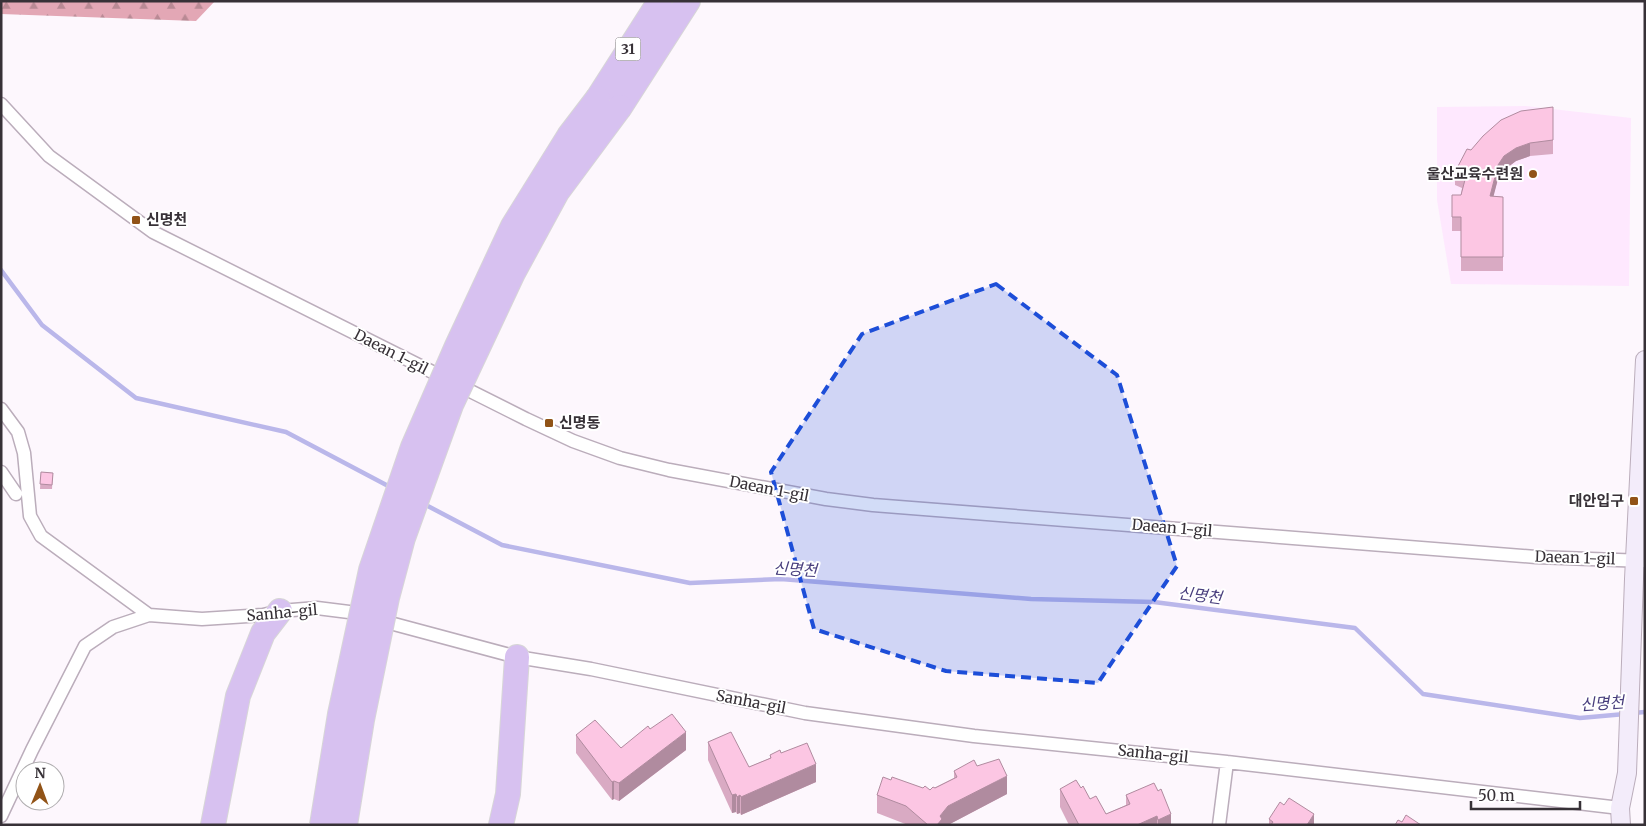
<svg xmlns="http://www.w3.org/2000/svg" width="1646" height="826" font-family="Merriweather,'Noto Sans KR',serif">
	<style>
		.built { fill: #fee8fe }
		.forest { fill: url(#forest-firs) }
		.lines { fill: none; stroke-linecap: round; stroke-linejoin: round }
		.stream { stroke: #bab7ea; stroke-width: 4.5 }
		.street-casing { stroke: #bbadbb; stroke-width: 15 }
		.secondary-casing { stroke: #bbadbb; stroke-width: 20 }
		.highway-casing { stroke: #d7d6d7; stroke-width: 26 }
		.street { stroke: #fff; stroke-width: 12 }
		.secondary { stroke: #f3ecfa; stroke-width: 18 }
		.highway { stroke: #d7c1f0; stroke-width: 24 }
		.highway-bridge-casing { stroke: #d7d6d7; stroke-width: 26; stroke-linecap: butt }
		.highway-bridge { stroke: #d7c1f0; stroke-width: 24 }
		.wall { fill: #d9aac3 }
		.shaded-wall { fill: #b08b9f }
		.building { fill: #fcc6e3; stroke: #b08b9f }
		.marked { fill: #1d4ed8; fill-opacity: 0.2; stroke: #1d4ed8; stroke-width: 4; stroke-dasharray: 10 6; stroke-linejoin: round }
		.poi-dot { fill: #915317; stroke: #fff; stroke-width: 2 }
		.labels { text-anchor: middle; stroke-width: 4; stroke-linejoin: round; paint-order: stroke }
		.shield { fill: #fff; stroke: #736f73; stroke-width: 1 }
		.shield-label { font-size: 14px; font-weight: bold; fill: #373137 }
		.poi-label { font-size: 15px; font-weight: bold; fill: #373137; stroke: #fff; text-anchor: end }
		.street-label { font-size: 15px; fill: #373137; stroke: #fff }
		.water-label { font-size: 16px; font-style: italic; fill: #483e7d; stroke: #fff }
	</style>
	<defs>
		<pattern id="forest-firs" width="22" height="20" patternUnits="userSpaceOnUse" patternTransform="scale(1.25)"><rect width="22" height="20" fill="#e3a7b5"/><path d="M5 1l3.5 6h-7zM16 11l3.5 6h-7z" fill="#b98994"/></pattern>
	</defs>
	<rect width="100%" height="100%" fill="#fdf7fd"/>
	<path class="built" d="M1526,106l105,12 -2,168 -178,-2 -14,-84v-93z"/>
	<path class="forest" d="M1,1h214l-19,20 -195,-7z"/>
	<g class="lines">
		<path class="stream" d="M1,270l41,55 94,73 150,34 106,56
			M424,504l78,41 188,38 91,-4 250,20 123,3 201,26 68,66 157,24 45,-4
			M1633,713l12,-1"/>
		<g class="street-casing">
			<path id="street" d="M1,104l48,52 104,76 373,187 47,22 47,17 49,12 157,29 47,6 663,52 109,4
				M1,409l17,23 6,21 6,63 11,20 108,79
				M1,472l15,22
				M1,816l31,-66 53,-104 28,-19 36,-12 53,4 61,-4 17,-4 37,-3 32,4 168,45 74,12 214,44 169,23 253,26 393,46
				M1219,825l8,-63"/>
		</g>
		<g class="secondary-casing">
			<path id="secondary" d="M1621,825l-1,-17 7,-35 7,-194 11,-219"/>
		</g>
		<g class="highway-casing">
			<path id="highway" d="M598,98l62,-97
				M620,107l68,-106
				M213,825l25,-129 25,-63 17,-22
				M501,825l7,-31 9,-137"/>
		</g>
		<use href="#street" class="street"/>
		<use href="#secondary" class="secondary"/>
		<use href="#highway" class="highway"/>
		<g class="highway-bridge-casing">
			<path id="highway-bridge" d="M322,825l18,-111 31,-144 42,-123 44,-101 56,-120 56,-90 29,-38
				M345,825l17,-105 25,-122 16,-60 48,-133 62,-132 44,-81 63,-85"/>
		</g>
		<use href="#highway-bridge" class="highway-bridge"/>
	</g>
	<path class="wall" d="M1553,107v47l-23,2 -14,5 -12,9 -6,9 -5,17 10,1v74h-42v-40h-9v-36h9l1,-7 -7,-3v-13l16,-22z
		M41,472l12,1 -1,16h-12z
		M650,729l36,21 -67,51 -5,-2 -2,1 -36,-47v-18l45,13z
		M708,742l41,25 21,-9v-3l11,-2 35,29 -75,33 -1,-2 -3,1 -1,-2 -4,1 -24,-53z
		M977,766l30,28 -59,31h-40l-31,-12v-18l14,-15 39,10 24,-12v-7z
		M1060,789l30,10 16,15 20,-9v-10l45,30h-102l-9,-18z
		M1284,805l30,20h-45v-6z"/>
	<path class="shaded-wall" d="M1530,143v13l-14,5 -12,9 -6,9 -8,31v-14l8,-31 6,-9 12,-8z
		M686,732v18l-67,51v-18z
		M816,764v18l-75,33v-18z
		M1007,776v18l-59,31h-11l3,-9 8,-10z
		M614,781v18l-2,1v-18z
		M736,794v18l-4,1v-18z
		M740,795v18l-3,1v-17z
		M1171,814v11h-13v-5z
		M1314,814v11h-7z
		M1157,816v9h-20z"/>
	<path class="building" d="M1553,107v33l-23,3 -14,5 -12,8 -6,9 -8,31 13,1v60h-42v-40h-9v-22h9l5,-19 -11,-4 12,-23 4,1 12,-14 18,-16 20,-9z
		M41,472l12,1 -1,12 -12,-1z
		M672,714l14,18 -67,51 -5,-2 -2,1 -36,-47 19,-15 26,28 27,-22 2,3z
		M731,732l18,35 22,-9 -1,-3 10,-5 1,3 26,-10 9,21 -75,33 -1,-2 -3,2 -1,-3 -4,1 -24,-53z
		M999,759l8,17 -59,30 -8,10 2,3 -5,6h-9l-22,-19 -29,-11 6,-18 8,3 1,-3 31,11 2,-2 5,4 3,-3 2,1 22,-11 -3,-6 20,-11 3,6z
		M1076,780l5,8 2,-2 7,13 6,-3 10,18 24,-10 -4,-9 28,-12 4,8 3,-2 10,25 -13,6 -1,-4 -20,9h-58l-19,-36z
		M1289,798l25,16 -7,11h-36l2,-3 -4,-3 11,-17 4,3z
		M1406,815l15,10h-26l3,-5 4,2z"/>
	<path class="marked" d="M996,284l121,91 60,191 -79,117 -152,-12 -132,-42 -43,-157 91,-138z"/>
	<g class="poi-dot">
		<circle cx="1533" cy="174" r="5"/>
		<rect x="131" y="215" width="10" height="10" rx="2.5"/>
		<rect x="544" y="418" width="10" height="10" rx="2.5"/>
		<rect x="1629" y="496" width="10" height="10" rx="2.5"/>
	</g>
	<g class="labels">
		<rect class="shield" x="615.5" y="37.5" width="25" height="23" rx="4"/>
		<g class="shield-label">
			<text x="628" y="54">31</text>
		</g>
		<g class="poi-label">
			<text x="1523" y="179">울산교육수련원</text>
			<text x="146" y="225" text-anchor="start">신명천</text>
			<text x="559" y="428" text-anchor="start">신명동</text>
			<text x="1624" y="506">대안입구</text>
		</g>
		<g class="street-label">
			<text transform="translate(391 352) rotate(27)" y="5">Daean 1-gil</text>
			<text transform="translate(769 489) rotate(11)" y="5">Daean 1-gil</text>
			<text transform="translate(1172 528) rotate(5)" y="5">Daean 1-gil</text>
			<text transform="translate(1575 558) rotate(2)" y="5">Daean 1-gil</text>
			<text transform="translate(282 613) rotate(-5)" y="5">Sanha-gil</text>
			<text transform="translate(751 702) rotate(11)" y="5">Sanha-gil</text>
			<text transform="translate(1153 754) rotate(6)" y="5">Sanha-gil</text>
		</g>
		<g class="water-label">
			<text transform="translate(795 569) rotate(3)" y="6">신명천</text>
			<text transform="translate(1200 595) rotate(7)" y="6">신명천</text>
			<text transform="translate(1602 703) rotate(-4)" y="6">신명천</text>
		</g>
	</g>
	<rect width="1646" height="826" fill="none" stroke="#373137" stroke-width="5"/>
	<g transform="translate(40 786) rotate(1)"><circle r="24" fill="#ffffff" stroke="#afadaf"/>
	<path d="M0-4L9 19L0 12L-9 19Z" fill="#915317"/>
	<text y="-8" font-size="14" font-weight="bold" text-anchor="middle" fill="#373137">N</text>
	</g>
	<path d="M1471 801v8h109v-8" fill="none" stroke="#373137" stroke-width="2.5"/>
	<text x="1478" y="801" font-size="15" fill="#373137" stroke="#ffffff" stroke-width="4" paint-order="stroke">50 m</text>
</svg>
